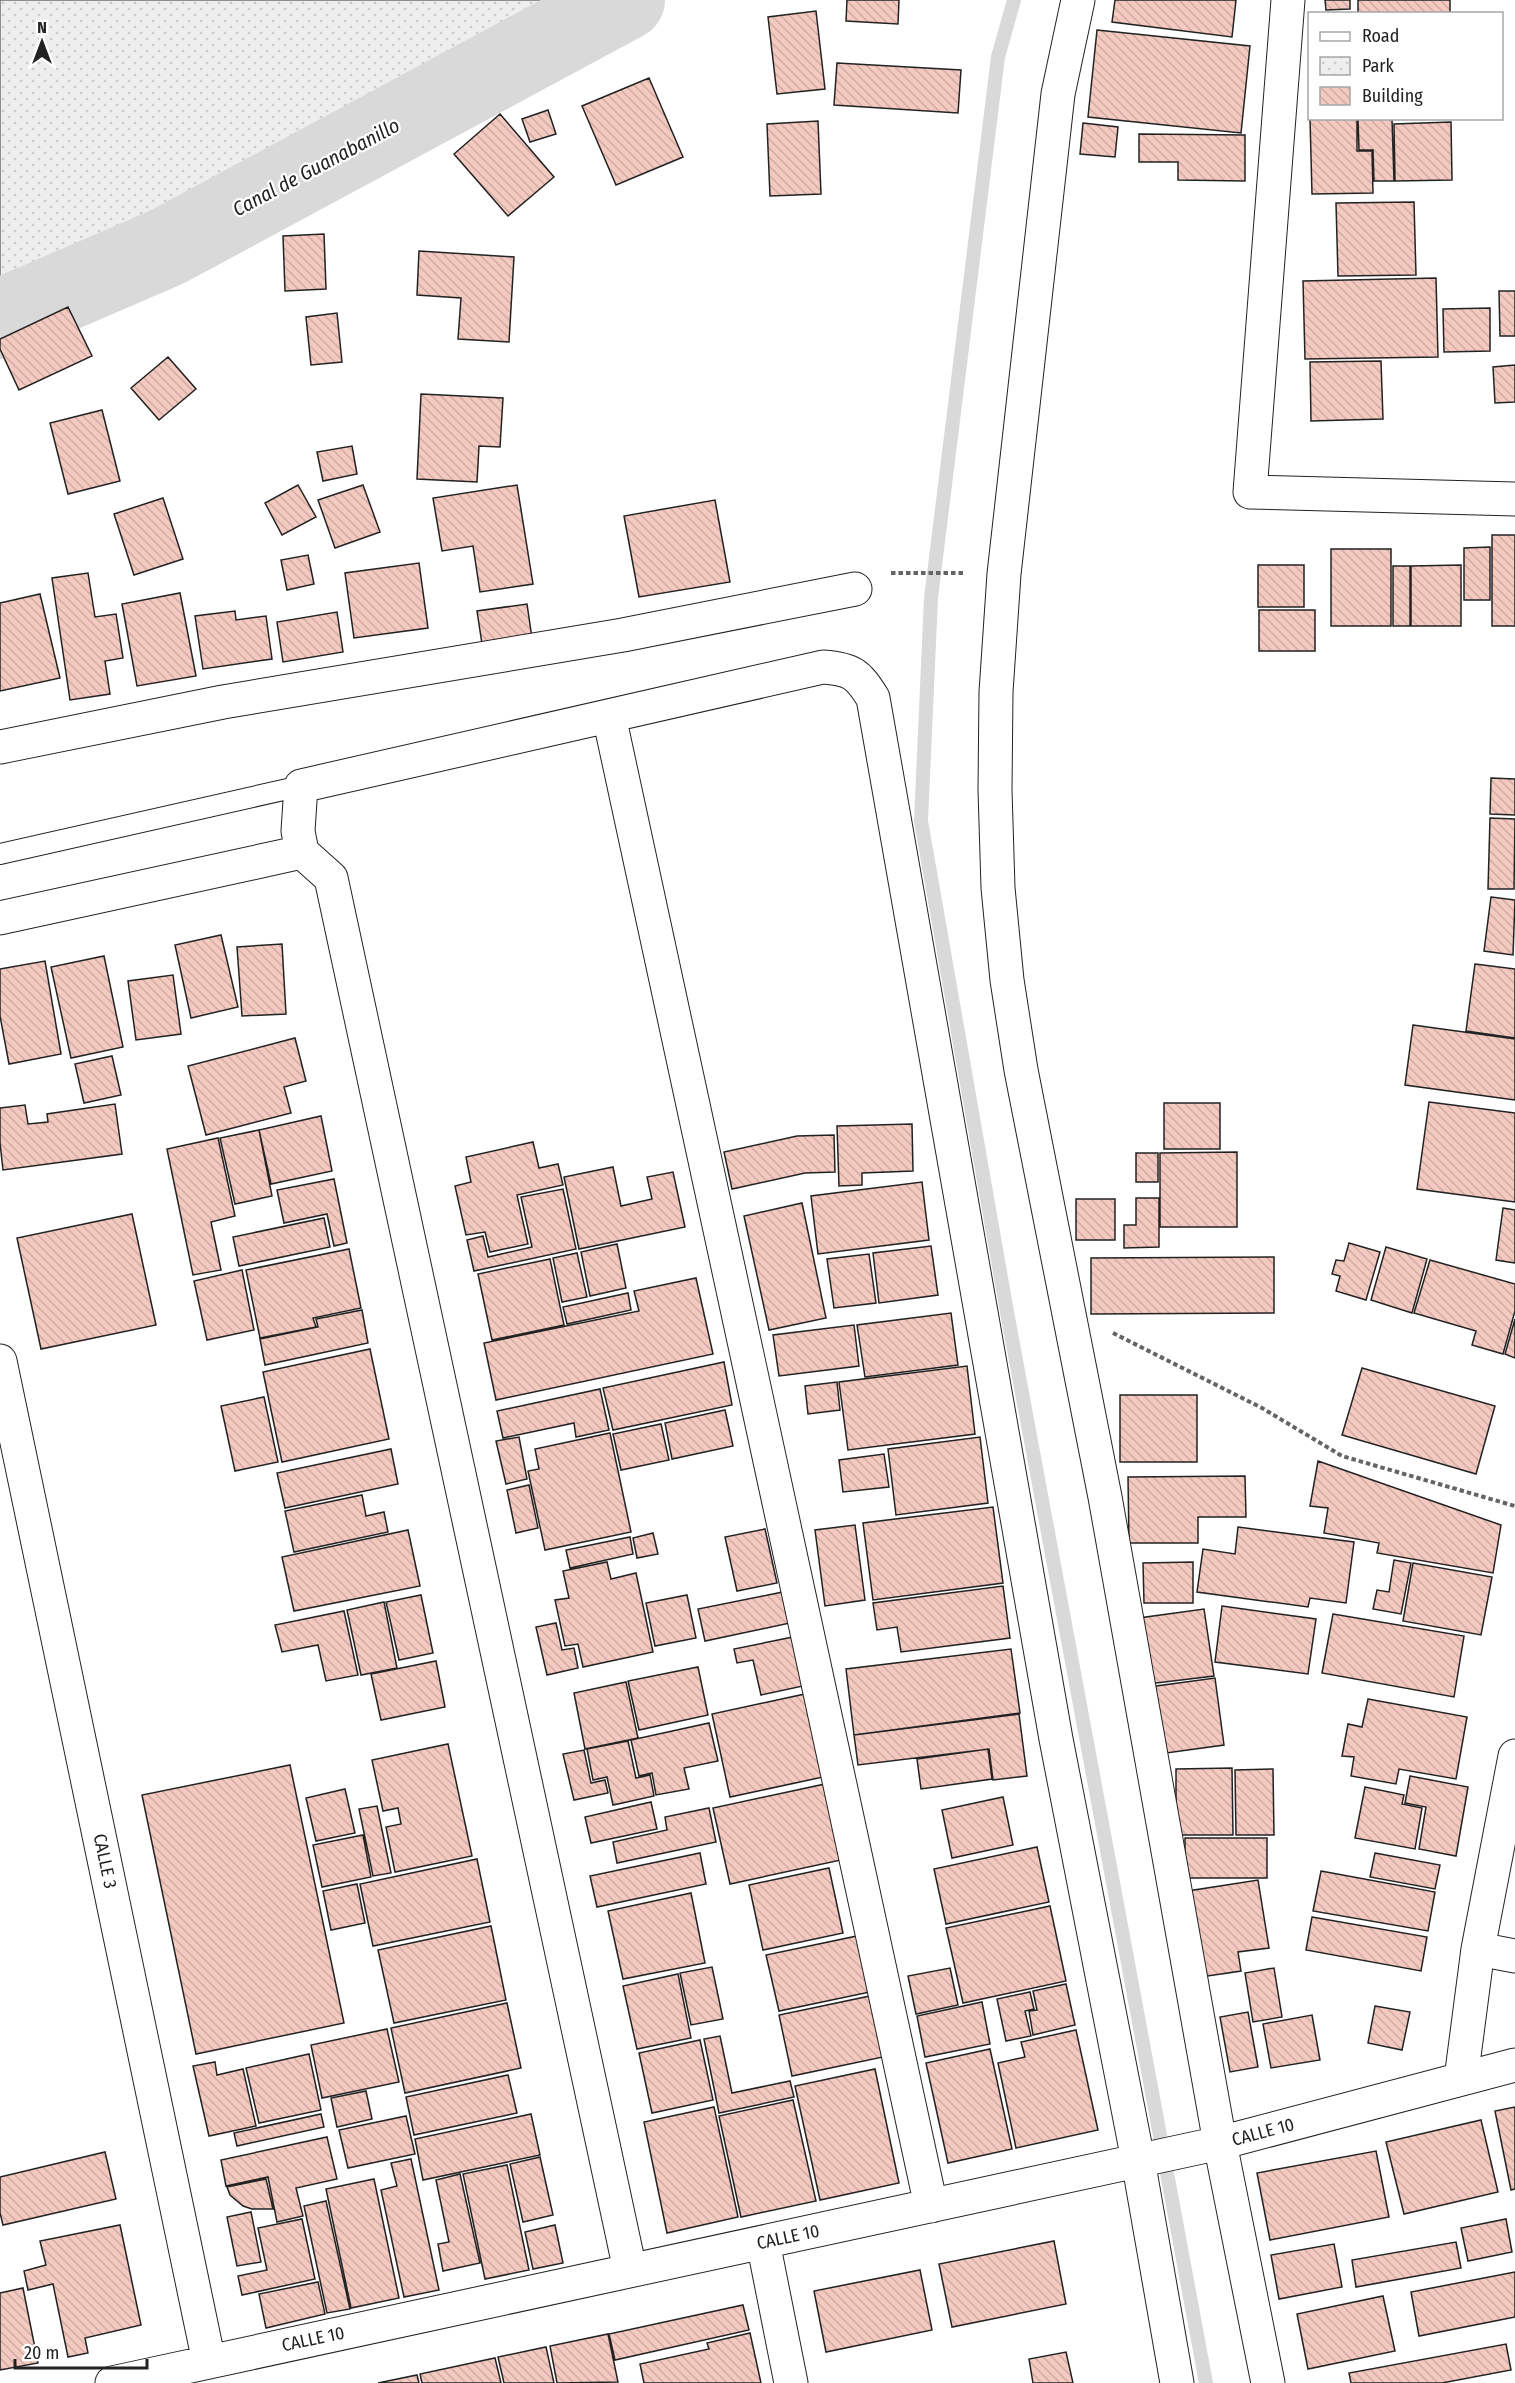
<svg xmlns="http://www.w3.org/2000/svg" width="1515" height="2383" font-family="'Fira Sans Condensed',sans-serif">
	<style>
		.park { fill: url(#park-dots); stroke: #6f6f6f; stroke-width: 1.5 }
		.lines { fill: none; stroke-linecap: round; stroke-linejoin: round }
		.stream { stroke: #d9d9d9; stroke-width: 14 }
		.river { stroke: #d9d9d9; stroke-width: 80 }
		.building { fill: url(#building-back-hatch); stroke: #222; stroke-width: 1.5 }
		.lane-casing { stroke: #222; stroke-width: 22 }
		.street-casing { stroke: #222; stroke-width: 35 }
		.path { stroke: #646464; stroke-width: 4; stroke-dasharray: 4.5 3; stroke-linecap: butt }
		.lane { stroke: #fff; stroke-width: 20 }
		.street { stroke: #fff; stroke-width: 33 }
		.labels { text-anchor: middle; stroke-width: 4.5; stroke-linejoin: round; paint-order: stroke }
		.street-label { font-size: 18px; fill: #222; stroke: #fff }
		.water-label { font-size: 20px; font-style: italic; fill: #222; stroke: #fff }
	</style>
	<defs>
		<pattern id="park-dots" width="8" height="8" patternUnits="userSpaceOnUse" patternTransform="scale(1.5)"><rect width="8" height="8" fill="#eee"/><path d="M2 2h.1M6 6h.1" fill="none" stroke="#ccc" stroke-width="1.8" stroke-linecap="round"/></pattern>
		<pattern id="building-back-hatch" width="6" height="6" patternUnits="userSpaceOnUse" patternTransform="scale(1.5)"><rect width="6" height="6" fill="#f3c9c0"/><path d="M-1 5l2 2M0 0l6 6M5-1l2 2" fill="none" stroke="#d0aca5"/></pattern>
	</defs>
	<rect width="100%" height="100%" fill="#fff"/>
	<path class="park" d="M0,0h625l-458,247 -167,72z"/>
	<g class="lines">
		<path class="stream" d="M1014,0l-16,57 -67,541 -10,223 86,491 199,1071"/>
		<path class="river" d="M0,319l167,-72 458,-247"/>
	</g>
	<path class="building" d="M847,0h52l-1,24 -52,-3z
		M1115,0h121l-4,37 -120,-15z
		M1325,0h25v9l-24,1z
		M1358,0h92v14h-92z
		M816,11l9,78 -48,5 -9,-77z
		M1097,30l153,16 -9,87 -153,-16z
		M837,63l124,7 -3,43 -124,-8z
		M649,78l34,79 -67,28 -34,-79z
		M548,110l8,24 -26,8 -8,-23z
		M500,114l54,63 -46,39 -54,-62z
		M1310,119h47v32h15l1,42 -61,1z
		M1358,119h34l2,62h-20l-1,-31h-14z
		M818,121l3,73 -51,2 -3,-72z
		M1451,122l1,58 -57,1 -1,-57z
		M1083,123l35,4 -3,30 -35,-3z
		M1139,134l106,1v46l-67,-1v-18h-39z
		M1414,202l2,73 -78,1 -2,-73z
		M324,234l2,55 -41,2 -2,-55z
		M419,251l95,6 -5,85 -51,-3 3,-41 -44,-3z
		M1436,278l2,79 -133,2 -2,-78z
		M1499,291h16v45h-15z
		M68,307l24,49 -73,34 -19,-41v-10z
		M1490,308v43l-46,1 -1,-43z
		M337,313l5,49 -31,3 -5,-48z
		M168,357l28,32 -37,31 -28,-32z
		M1381,361l2,58 -72,2 -1,-59z
		M1515,365v37l-20,1 -2,-36z
		M421,394l82,4 -3,49 -21,-1 -2,36 -60,-3z
		M102,410l18,71 -52,13 -18,-71z
		M352,446l5,28 -34,7 -6,-29z
		M298,485l18,32 -34,18 -17,-32z
		M363,485l17,47 -45,16 -17,-48z
		M517,485l16,99 -53,8 -7,-46 -31,5 -9,-53z
		M163,498l20,61 -49,16 -20,-61z
		M715,500l15,82 -91,15 -15,-81z
		M1492,535h23v91h-23z
		M1490,547v53h-26v-52z
		M1331,549h60v77h-60z
		M308,555l6,29 -27,6 -6,-30z
		M419,563l9,65 -74,10 -9,-65z
		M1258,565h46v42h-46z
		M1461,565v61h-50v-60z
		M1393,566h17v60h-17z
		M88,573l7,44 21,-3 7,44 -18,3 5,33 -40,6 -18,-122z
		M180,593l16,83 -59,10 -15,-82z
		M40,594l20,84 -60,13v-88z
		M527,604l5,34 -50,6 -5,-33z
		M1259,610h56v41h-56z
		M235,611l1,9 30,-4 6,43 -69,10 -8,-53z
		M337,612l6,40 -60,10 -6,-40z
		M1491,778l24,1v36l-25,-1z
		M1490,818l25,1 -1,70h-26z
		M1491,897l24,3 -2,55 -29,-4z
		M221,935l17,72 -47,11 -16,-73z
		M282,944l4,70 -44,2 -5,-69z
		M104,956l19,91 -52,11 -20,-91z
		M45,961l16,93 -52,10 -9,-48v-47z
		M1475,964l40,5v69l-49,-7z
		M173,975l8,59 -45,6 -8,-59z
		M1413,1025l102,14v61l-110,-15z
		M295,1038l11,43 -22,6 7,26 -85,22 -18,-69z
		M112,1056l9,39 -37,8 -9,-39z
		M1429,1102l86,11v89l-98,-13z
		M1164,1103h56v46h-56z
		M115,1104l7,50 -119,16 -3,-27v-35l25,-3 3,19 20,-2 -1,-8z
		M321,1116l11,55 -61,13 -12,-54z
		M912,1124l1,47 -51,2v12l-23,1 -2,-60z
		M259,1130l13,66 -37,8 -15,-66z
		M834,1135l1,37 -30,1 -73,16 -8,-37 73,-16z
		M218,1138l17,78 -24,6 10,48 -28,5 -26,-126z
		M533,1142l6,26 19,-4 5,21 -46,10 11,49 -38,8 -5,-20 -19,3 -11,-49 16,-4 -5,-25z
		M1237,1152v75h-77v-74z
		M1136,1153h22v29h-22z
		M613,1167l8,39 31,-7 -5,-22 26,-5 12,55 -106,22 -15,-72z
		M334,1179l13,64 -13,3 -7,-32 -43,9 -7,-33z
		M922,1182l7,58 -111,14 -7,-58z
		M563,1189l13,60 -102,22 -7,-31 16,-4 5,21 44,-10 -11,-50z
		M1136,1198h23v49l-35,1v-23h12z
		M1076,1199h39v41h-39z
		M802,1203l24,115 -57,12 -25,-114z
		M1503,1208l12,2v53l-19,-3z
		M132,1214l24,111 -115,24 -24,-111z
		M324,1218l6,29 -91,19 -6,-29z
		M1349,1243l31,9 -14,48 -30,-9 4,-15 -8,-2 4,-14 8,1z
		M617,1244l9,44 -36,8 -9,-44z
		M931,1246l7,49 -59,8 -6,-50z
		M1386,1247l41,12 -15,54 -41,-13z
		M349,1249l12,59 -48,10 3,9 -56,11 -14,-68z
		M577,1253l10,44 -25,5 -9,-44z
		M869,1254l7,49 -42,5 -7,-49z
		M1274,1257v56l-183,1v-56z
		M550,1259l14,66 -72,15 -14,-66z
		M1430,1260l85,24v27l-12,43 -31,-9 4,-14 -62,-18z
		M242,1270l12,60 -47,10 -13,-59z
		M696,1278l17,76 -217,46 -12,-57 155,-32 -5,-20z
		M628,1293l3,17 -64,14 -4,-17z
		M362,1310l6,33 -103,22 -5,-26 58,-12 -2,-8z
		M951,1313l7,52 -93,12 -8,-52z
		M1515,1319v39l-10,-4z
		M854,1325l5,41 -80,10 -6,-41z
		M370,1349l19,90 -107,23 -19,-90z
		M724,1362l8,43 -119,25 -10,-42z
		M967,1366l8,68 -127,16 -9,-68z
		M1362,1368l133,38 -19,68 -134,-39z
		M837,1382l3,28 -32,4 -3,-28z
		M600,1389l9,41 -33,7 -2,-14 -71,15 -6,-27z
		M1120,1395h77v67h-77z
		M264,1397l14,65 -43,9 -14,-65z
		M725,1410l8,36 -61,13 -7,-36z
		M661,1424l8,36 -48,10 -8,-36z
		M610,1433l21,99 -86,18 -17,-79 11,-2 -4,-20z
		M519,1437l8,42 -21,5 -10,-43z
		M980,1437l8,66 -92,12 -8,-66z
		M391,1449l7,35 -113,24 -8,-35z
		M884,1454l5,33 -46,5 -4,-32z
		M1318,1461l183,64 -8,48 -116,-20 2,-10 -55,-10 4,-25 -18,-2z
		M1245,1476l1,41h-48v26h-69l-1,-66z
		M529,1485l9,43 -22,5 -9,-43z
		M362,1495l4,21 18,-4 4,20 -94,20 -9,-41z
		M993,1507l10,76 -130,17 -10,-77z
		M855,1525l10,75 -40,6 -10,-76z
		M1238,1527l116,15 -8,61 -36,-5 -2,9 -111,-15 6,-43 32,5z
		M765,1529l12,54 -40,8 -12,-54z
		M408,1530l12,56 -126,25 -12,-54z
		M653,1533l5,21 -21,4 -4,-20z
		M630,1537l3,17 -63,14 -4,-18z
		M1394,1560l17,3 -10,51 -28,-5 4,-19 12,2z
		M607,1562l4,17 25,-6 17,79 -70,15 -5,-23 -13,2 -10,-46 14,-2 -6,-27z
		M1193,1562v41h-49l-1,-40z
		M1413,1563l79,14 -11,58 -78,-14z
		M1003,1586l7,52 -109,14 -4,-25 -20,3 -4,-27z
		M783,1592l7,31 -85,18 -7,-32z
		M421,1595l12,58 -34,7 -13,-58z
		M687,1595l9,43 -41,8 -9,-43z
		M384,1602l13,66 -36,7 -14,-65z
		M1222,1606l94,13 -8,55 -93,-12z
		M1204,1609l10,67 -66,8 -9,-66z
		M344,1611l14,64 -32,6 -8,-36 -36,7 -7,-27z
		M1333,1614l131,22 -10,61 -132,-24z
		M556,1623l6,27 12,-2 4,20 -31,7 -11,-48z
		M793,1637l10,49 -42,9 -8,-35 -16,3 -3,-14z
		M1011,1649l9,64 -166,22 -8,-66z
		M436,1661l9,46 -64,13 -10,-46z
		M698,1667l10,48 -69,15 -11,-49z
		M1215,1678l9,67 -65,9 -10,-67z
		M626,1682l12,56 -53,11 -11,-56z
		M805,1694l18,83 -93,20 -18,-83z
		M1368,1699l99,18 -11,62 -57,-10 -3,15 -45,-8 3,-19 -12,-1 6,-32 14,3z
		M1019,1714l8,62 -34,4 -4,-31 -131,16 -4,-30z
		M709,1723l9,38 -34,7 5,21 -33,6 -4,-22 -13,3 -8,-36z
		M628,1741l8,37 14,-3 4,21 -41,9 -6,-28 -14,3 -6,-31z
		M448,1744l24,112 -77,16 -9,-45 15,-3 -3,-16 -15,3 -11,-51z
		M988,1749l4,30 -71,10 -4,-30z
		M584,1750l7,33 14,-3 3,13 -34,7 -11,-46z
		M290,1765l54,258 -148,31 -54,-259z
		M1232,1768l1,67h-57v-66z
		M1273,1769l1,66h-38l-1,-65z
		M1410,1776l58,11 -12,69 -37,-7 7,-42 -21,-4z
		M825,1784l16,76 -111,24 -17,-76z
		M1365,1787l39,8 -2,9 20,4 -7,41 -60,-11z
		M345,1789l10,44 -39,8 -10,-43z
		M1003,1797l10,48 -61,13 -10,-48z
		M651,1802l6,27 -66,14 -6,-26z
		M377,1806l14,67 -18,3 -14,-67z
		M709,1808l7,34 -99,21 -4,-21 54,-12 -2,-13z
		M363,1835l8,42 -49,10 -9,-42z
		M1185,1838h82v40h-82z
		M1037,1847l12,55 -103,22 -12,-55z
		M700,1853l6,31 -109,23 -7,-31z
		M1375,1853l65,12 -5,24 -65,-12z
		M477,1859l13,63 -117,24 -13,-62z
		M829,1868l14,65 -80,17 -14,-65z
		M1321,1871l114,21 -7,39 -115,-20z
		M1258,1880l11,68 -31,4 3,19 -40,6 -13,-86z
		M357,1884l8,39 -34,7 -8,-39z
		M691,1893l14,70 -82,16 -15,-68z
		M1050,1906l16,75 -103,22 -17,-75z
		M1312,1917l115,20 -6,34 -115,-21z
		M491,1926l15,74 -112,23 -16,-73z
		M857,1936l13,56 -91,19 -13,-56z
		M712,1967l11,52 -32,6 -11,-52z
		M950,1968l8,37 -42,9 -8,-38z
		M1274,1968l8,49 -29,5 -8,-49z
		M678,1974l13,64 -54,11 -14,-63z
		M1066,1984l9,41 -42,10 -4,-24 8,-1 -4,-19z
		M1030,1992l4,17 -9,2 6,25 -25,5 -9,-42z
		M870,1996l13,61 -91,19 -13,-61z
		M982,2002l8,42 -65,13 -8,-41z
		M507,2003l14,65 -116,25 -14,-65z
		M1375,2006l35,6 -8,38 -34,-7z
		M1248,2012l10,55 -28,5 -10,-55z
		M1312,2015l8,45 -49,8 -8,-44z
		M387,2029l12,53 -77,16 -11,-53z
		M1076,2030l22,100 -82,18 -18,-85 27,-6 -4,-15z
		M720,2036l12,57 58,-12 4,16 -75,16 -15,-74z
		M700,2040l13,60 -61,13 -13,-60z
		M990,2049l22,100 -64,14 -22,-100z
		M309,2054l12,56 -62,13 -13,-55z
		M215,2062l2,13 26,-6 13,57 -47,10 -16,-70z
		M875,2069l24,114 -79,17 -25,-114z
		M508,2075l9,38 -103,22 -8,-38z
		M366,2091l6,28 -35,8 -6,-29z
		M793,2100l23,101 -75,16 -22,-101z
		M714,2107l24,110 -71,16 -23,-111z
		M1515,2107v82l-4,1 -16,-79z
		M321,2114l3,13 -87,19 -3,-13z
		M531,2114l9,41 -117,25 -8,-41z
		M406,2116l9,38 -67,14 -9,-38z
		M1481,2120l17,72 -94,22 -18,-72z
		M327,2137l10,42 -41,9 7,28 -26,6 -9,-45 -42,9 -5,-26z
		M1376,2151l13,66 -119,23 -13,-67z
		M105,2152l11,47 -113,26 -3,-12v-36z
		M540,2157l13,58 -30,7 -13,-58z
		M411,2159l28,131 -35,7 -23,-107 16,-4 -6,-23z
		M507,2165l22,105 -44,9 -22,-105z
		M460,2174l20,89 -37,8 -5,-27 11,-2 -13,-62z
		M266,2179l7,30h-21l-9,-3 -13,-11 -3,-8z
		M374,2179l25,119 -48,10 -25,-119z
		M326,2201l24,108 -23,4 -23,-107z
		M251,2212l10,50 -24,4 -10,-49z
		M302,2219l13,60 -73,16 -4,-19 29,-6 -9,-42z
		M1506,2219l6,33 -44,9 -7,-33z
		M120,2225l21,100 -56,13 3,15 -20,4 -15,-73 -25,6 -4,-19 22,-6 -6,-24z
		M555,2225l8,38 -30,6 -8,-37z
		M1054,2241l12,63 -114,23 -13,-63z
		M1456,2242l5,26 -105,19 -4,-27z
		M1334,2244l8,43 -63,12 -8,-44z
		M920,2270l12,60 -106,22 -12,-61z
		M1515,2272v45l-96,19 -8,-44z
		M318,2282l7,32 -59,14 -7,-34z
		M23,2288l15,75 -38,7v-77z
		M1383,2296l12,55 -87,18 -11,-55z
		M743,2305l6,25 -134,30 -6,-26z
		M750,2333l11,50h-117l-4,-19 69,-15 -2,-6z
		M608,2334l10,48 -61,1 -7,-37z
		M1506,2344l5,26 -69,13h-91l-2,-10z
		M546,2347l8,36h-50l-6,-26z
		M1066,2352l7,31h-40l-4,-24z
		M495,2358l6,25h-79l-2,-9z
		M417,2375l2,8h-41z"/>
	<g class="lines">
		<g class="lane-casing">
			<path id="lane" d="M0,854l301,-68"/>
		</g>
		<g class="street-casing">
			<path id="street" d="M1078,0l-20,94 -54,480 -8,118 -1,98 3,98 9,92 14,90 84,427 115,646 48,240
				M1288,0l-38,492 265,7
				M609,716l322,1490
				M0,747l223,-45 400,-67 232,-46
				M302,852l29,26 299,1392
				M0,918l302,-66 -4,-21 3,-45 522,-119c29,2 35,7 50,31l183,1041 82,421 39,223
				M0,1361l209,1001
				M1478,1949l37,7
				M1461,2079l17,-130 37,-193
				M763,2242l28,141
				M112,2383l1108,-240 295,-78"/>
		</g>
		<path class="path" d="M891,573h73
			M1113,1333l149,75 80,48 173,50"/>
		<use href="#lane" class="lane"/>
		<use href="#street" class="street"/>
	</g>
	<g class="labels">
		<g class="street-label">
			<text transform="translate(105 1861) rotate(78)" y="6">CALLE 3</text>
			<text transform="translate(1263 2132) rotate(-15)" y="6">CALLE 10</text>
			<text transform="translate(788 2237) rotate(-12)" y="6">CALLE 10</text>
			<text transform="translate(313 2339) rotate(-12)" y="6">CALLE 10</text>
		</g>
		<g class="water-label">
			<text transform="translate(316 167) rotate(-28)" y="7">Canal de Guanabanillo</text>
		</g>
	</g>
	<rect x="1308" y="12" width="195" height="108" fill="#ffffff" stroke="#a7a7a7" stroke-width="1.5"/>
	<rect x="1320" y="32" width="30" height="9" fill="#ffffff" stroke="#a7a7a7" stroke-width="1.5"/>
	<text x="1362" y="42" font-size="18" fill="#222222">Road</text>
	<rect x="1320" y="57" width="30" height="18" fill="url(#park-dots)" stroke="#a7a7a7" stroke-width="1.5"/>
	<text x="1362" y="72" font-size="18" fill="#222222">Park</text>
	<rect x="1320" y="87" width="30" height="18" fill="url(#building-back-hatch)" stroke="#a7a7a7" stroke-width="1.5"/>
	<text x="1362" y="102" font-size="18" fill="#222222">Building</text>
	<g transform="translate(42 42)" stroke="#ffffff" stroke-width="4.5" paint-order="stroke">
	<path d="M0-4.5L10 22L0 15L-10 22Z" fill="#222222"/>
	<text y="-9" font-size="16" font-weight="bold" text-anchor="middle" fill="#222222">N</text>
	</g>
	<path d="M15 2359v9h132v-9" fill="none" stroke="#222222" stroke-width="3"/>
	<text x="24" y="2359" font-size="18" fill="#222222" stroke="#ffffff" stroke-width="4.5" paint-order="stroke">20 m</text>
</svg>
